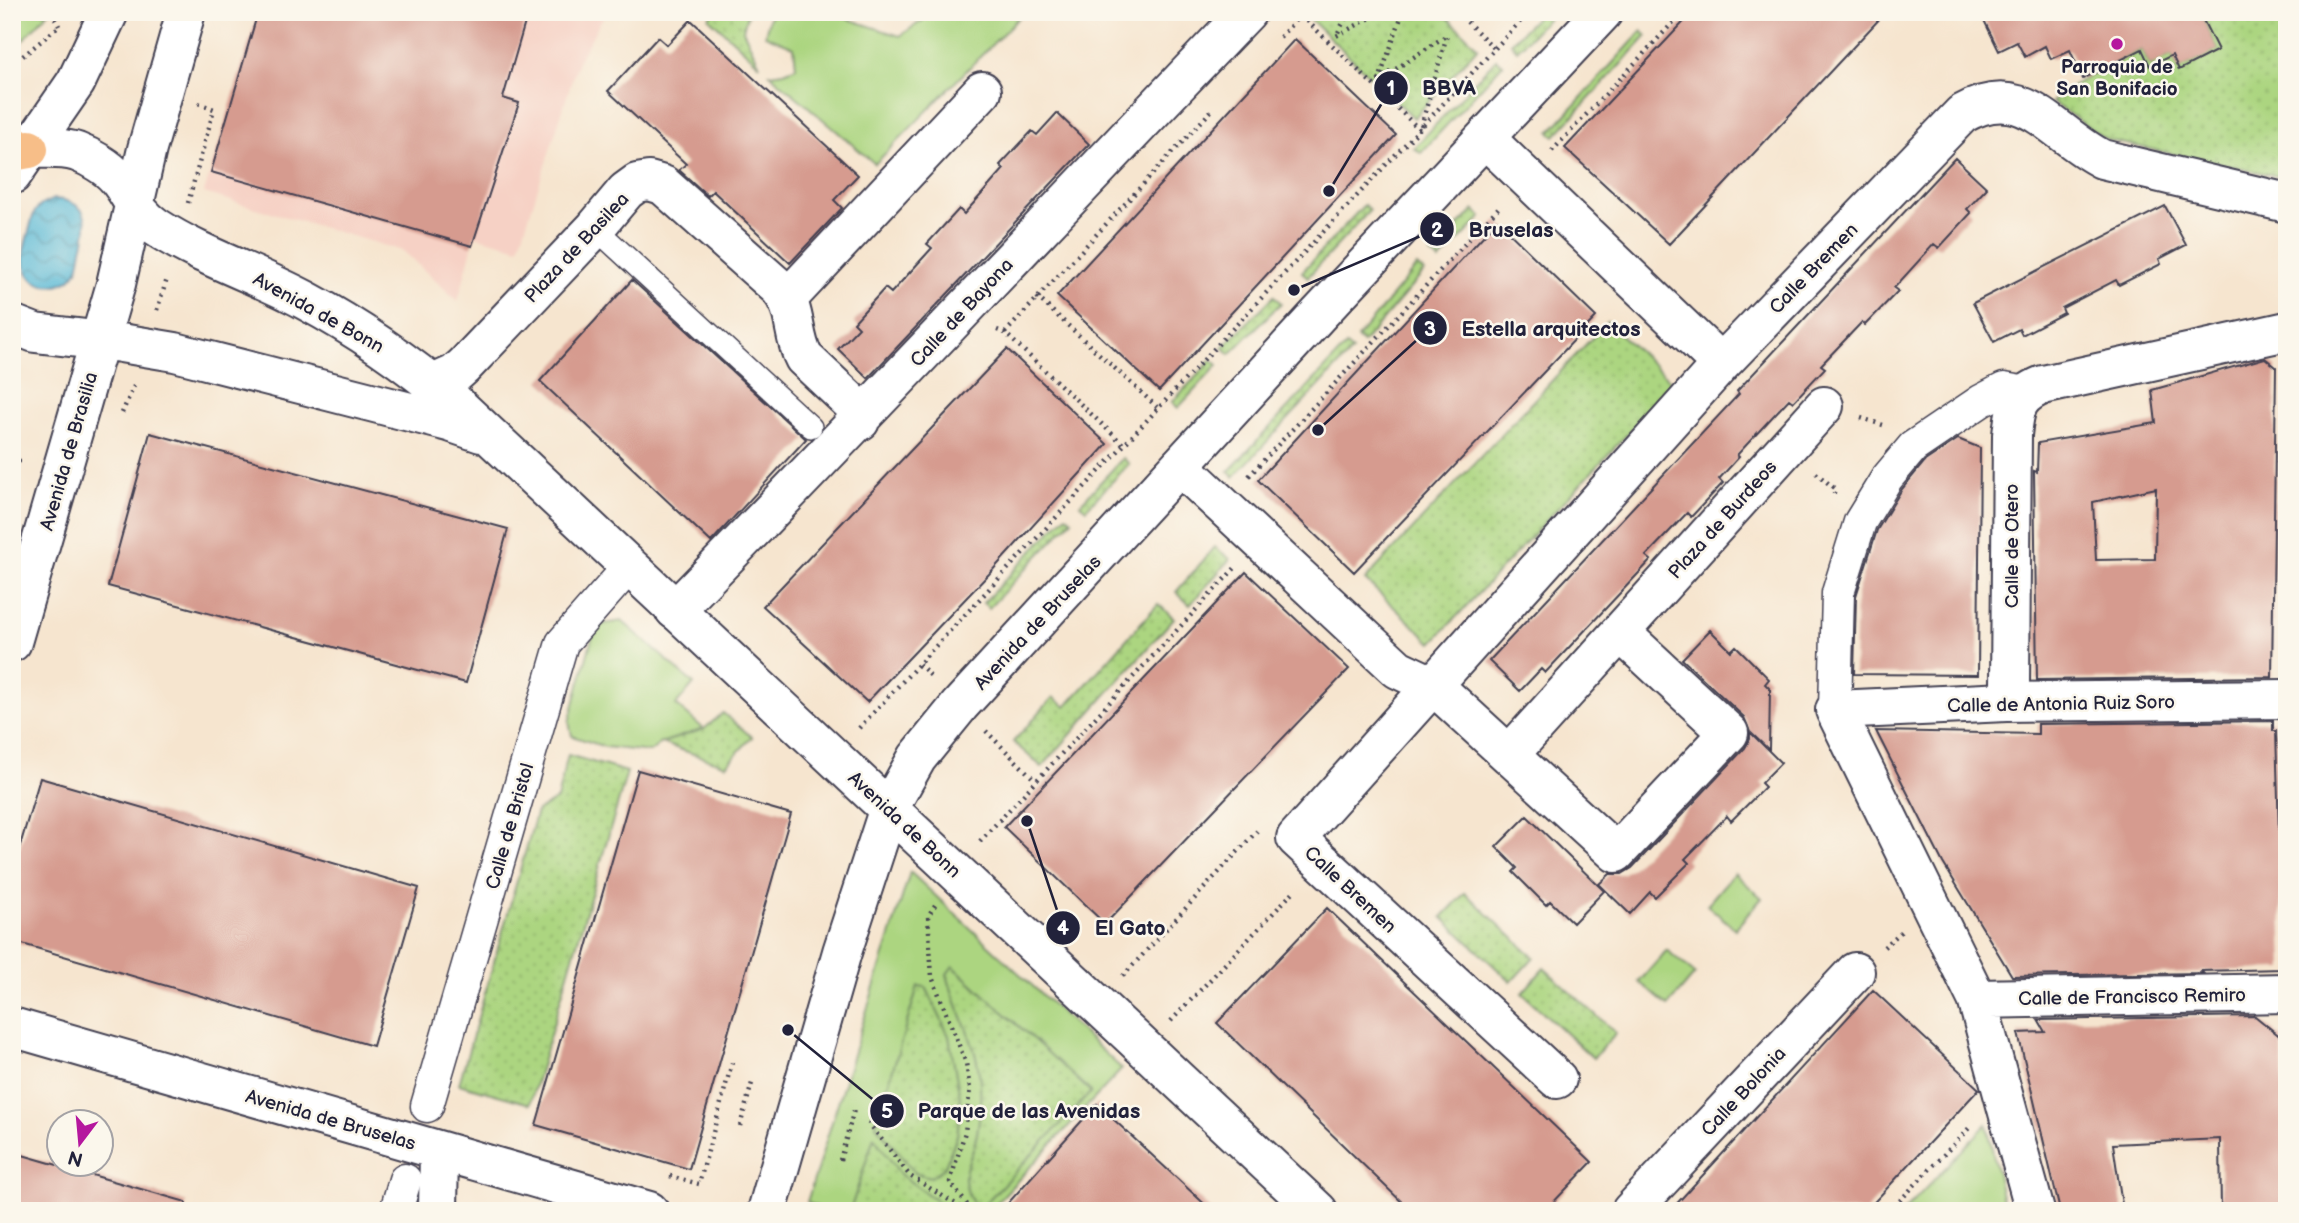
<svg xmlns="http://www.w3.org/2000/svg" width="2299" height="1223" font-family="'Balsamiq Sans',sans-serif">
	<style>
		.built { fill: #f6d1c5 }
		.park { fill: #acd580; stroke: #677c5e; stroke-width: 2 }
		.garden { fill: url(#garden-dots); stroke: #677c5e; stroke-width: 2 }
		.water { fill: url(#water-waves); stroke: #3c6d88; stroke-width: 2 }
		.building { fill: #d69b8f; fill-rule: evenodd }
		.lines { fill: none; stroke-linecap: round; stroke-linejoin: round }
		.service-casing { stroke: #423f51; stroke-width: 24 }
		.pedestrian-casing { stroke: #423f51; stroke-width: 35 }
		.minor-casing { stroke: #423f51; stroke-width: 42 }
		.tertiary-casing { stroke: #423f51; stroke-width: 42 }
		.motorway-casing { stroke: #423f51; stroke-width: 42 }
		.path { stroke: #423f51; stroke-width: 4.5; stroke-dasharray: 2 5; stroke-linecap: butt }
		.service { stroke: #fff; stroke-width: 21 }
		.pedestrian { stroke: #fff; stroke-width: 32 }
		.minor { stroke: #fff; stroke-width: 38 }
		.tertiary { stroke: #fff; stroke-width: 38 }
		.motorway { stroke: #f7be88; stroke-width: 38 }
		.poi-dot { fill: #b5179e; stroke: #fbf7ec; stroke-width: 2.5 }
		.labels { text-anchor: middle; stroke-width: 5; stroke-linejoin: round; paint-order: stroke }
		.poi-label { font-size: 19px; font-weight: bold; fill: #22223b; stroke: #fbf7ec }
		.street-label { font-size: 19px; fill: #22223b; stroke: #fbf7ec }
		.leader { fill: none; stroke: #22223b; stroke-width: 2.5 }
		.callout-dot { fill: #22223b; stroke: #fbf7ec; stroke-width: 2.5 }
		.mark-label { font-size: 21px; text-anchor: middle; font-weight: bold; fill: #fff }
		.callout-label { font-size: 21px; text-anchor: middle; font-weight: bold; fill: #22223b; stroke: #fbf7ec; stroke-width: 5; stroke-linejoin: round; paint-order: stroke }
	</style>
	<defs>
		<pattern id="garden-dots" width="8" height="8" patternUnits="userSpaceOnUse" patternTransform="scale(1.75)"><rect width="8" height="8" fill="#acd580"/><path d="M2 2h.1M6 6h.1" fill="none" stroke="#94b770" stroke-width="1.8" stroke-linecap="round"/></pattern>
		<pattern id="water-waves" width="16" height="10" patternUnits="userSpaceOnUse" patternTransform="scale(1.75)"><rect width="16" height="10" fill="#57b8d5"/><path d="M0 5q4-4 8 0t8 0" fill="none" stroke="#4895ae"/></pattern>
	</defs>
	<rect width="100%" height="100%" fill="#fbf7ec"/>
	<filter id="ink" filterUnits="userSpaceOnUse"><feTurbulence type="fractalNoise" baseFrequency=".0143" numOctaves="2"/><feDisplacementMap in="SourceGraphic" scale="14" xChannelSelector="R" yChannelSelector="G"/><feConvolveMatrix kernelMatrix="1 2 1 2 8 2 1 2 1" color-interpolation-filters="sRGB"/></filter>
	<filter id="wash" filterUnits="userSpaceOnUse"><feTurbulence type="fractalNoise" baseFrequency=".00686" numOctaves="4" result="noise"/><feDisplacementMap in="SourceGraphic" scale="28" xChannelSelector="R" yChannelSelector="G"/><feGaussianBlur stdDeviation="1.57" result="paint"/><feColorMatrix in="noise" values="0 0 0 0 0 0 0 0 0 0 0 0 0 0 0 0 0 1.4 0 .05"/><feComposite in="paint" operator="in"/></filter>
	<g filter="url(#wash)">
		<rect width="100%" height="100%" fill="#f6e5cf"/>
		<path class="built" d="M258,12h348l-28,49 -59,187 -44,-12 -17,65 -55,-50 -199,-58z"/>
		<path class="park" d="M12,12h37l-37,40z
			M771,12h56l73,24 23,-16 3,-8h98l-149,152 -105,-90 14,-2 12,-5 -2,-20 -29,-12z
			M622,621l72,63 -18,21 28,24 -43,14 -11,9 -45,-5 -33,-11 -3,-14 25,-91 4,-6z
			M910,872l212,197 -133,142h-164l-18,-9z
			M1734,873l28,25 -27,31 -28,-24z
			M1667,950l28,24 -27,32 -29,-24z
			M1987,1124l18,87h-101z"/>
		<path class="garden" d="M713,12h35l-5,18 17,35 -51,-47z
			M1311,12h131l36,35 -64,71 -107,-102z
			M1541,12h13l-37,38 -6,-7z
			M2215,12h72v166l-180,-38 -55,-38 31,-23 59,-30 8,17 22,-11 7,15 39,-20 -16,-32z
			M1642,31l5,5 -92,100 -5,-4z
			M1496,59l7,5 -82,89 -7,-5z
			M1364,205l6,5 -62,67 -6,-5z
			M1474,210l8,7 -43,44 -8,-7z
			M1417,266l7,6 -61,71 -6,-5z
			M1274,296l7,7 -51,51 -7,-7z
			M1607,322l67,62 -242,259 -67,-63z
			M1346,346l6,5 -118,126 -6,-5z
			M1212,360l6,5 -40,43 -6,-6z
			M1123,458l6,6 -43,45 -6,-5z
			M1066,515l6,5 -83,88 -6,-5z
			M1215,547l15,12 -40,46 -14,-13z
			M1158,604l16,14 -132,149 -29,-25 40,-45 13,10z
			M723,713l29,24 -26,28 -65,-22 43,-14z
			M568,755l59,17 -97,332 -71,-20 78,-273 20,-12z
			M1465,893l69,64 -23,25 -69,-65z
			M953,966l138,126 -113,119c-7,-10 -14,-22 -13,-35 0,-10 7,-20 9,-30 6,-21 7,-43 6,-64 -3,-43 -24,-69 -33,-108z
			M1544,968l72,65 -23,25 -71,-65z
			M918,986l8,1 23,49 12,67 -4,33 -13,32 -13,9 -16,-4 -39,-48z
			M874,1137l27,38 50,36h-101z"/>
		<path class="water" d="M55,199c34,3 35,22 27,50 -1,6 -2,15 -5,21 -7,15 -29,20 -42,11 -18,-13 -11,-33 -6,-50 2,-7 3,-15 7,-21 5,-6 11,-8 19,-11z"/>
		<g id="blocks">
			<path class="building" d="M258,12h270l-25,86 16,5 -47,143 -261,-74z
				M1693,12h193l-217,232 -104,-96z
				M1980,12h219l19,38 -39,20 -7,-15 -22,11 -8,-17 -59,30 -13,-29 -19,9 -6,-13 -20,11 -8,-15 -18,9z
				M691,20l167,155 -24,25 8,8 -52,55 -77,-72 -5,5 -29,-26 7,-6 -78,-73 50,-54 9,8z
				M1295,39l101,96 -237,256 -102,-95z
				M1057,113l32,31 -221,234 -30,-29 21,-22 -5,-5 31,-34 6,5 41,-45 -5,-4 32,-35 5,5 40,-45 -4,-4 32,-34 5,4z
				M1955,158l32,30 -20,21 4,4 -32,35 -5,-4 -40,44 4,3 -33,34 -3,-3 -41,43 4,3 -32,34 -4,-3 -52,56 2,2 -20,22 4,4 -32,34 -4,-4 -41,43 5,4 -106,113 -4,-4 -21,22 -31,-30 250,-267 -2,-3z
				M2165,206l21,39 -27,14 2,5 -42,21 -3,-5 -54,28 2,5 -42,22 -3,-6 -25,13 -21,-39z
				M1497,221l99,96 -242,255 -96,-92z
				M632,280l174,159 -95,103 -171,-161z
				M1007,349l100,95 -118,130 -122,128 -104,-96z
				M2265,358l11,9 -4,310 -235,3 -3,-209 3,1 1,-29 118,-20 -4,-33zM2156,488l-1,71 -59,1 -3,-58z
				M150,433l358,96 -42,154 -358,-97z
				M1958,439l22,9 -2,227 -124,-1 2,-78 21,-66 25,-41 23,-28z
				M1246,572l103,97 -244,255 -101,-97z
				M1710,630l21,21 5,-5 33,33 -4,5 5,5 -1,61 -19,-18 -6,-15 -62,-58z
				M2273,721v10h3l7,238 -82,2 2,2 -191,3 -69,-113 -67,-132 162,3v-10z
				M1750,732l31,31 -20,20 4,4 -34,34 -4,-5 -42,43 4,4 -34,34 -5,-5 -20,22 -31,-30 11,-10h12l10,-6 113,-120 5,-9z
				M638,770l153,44 -102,355 -153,-44z
				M40,778l379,110 -46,158 -361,-105v-68z
				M1527,816l77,75 -31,32 -23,-22 -4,4 -33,-33 4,-4 -21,-21z
				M1327,908l265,254 -47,49h-134l-194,-188z
				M1873,990l106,99 -113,122h-196z
				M2255,1016l27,22 4,173h-65l-1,-72 -107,5 10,67h-63l-42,-178 27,-1 -7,-12z
				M1097,1104l115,107h-211z
				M12,1152l174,50 -1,9h-173z"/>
		</g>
	</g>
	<g filter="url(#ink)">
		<use href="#blocks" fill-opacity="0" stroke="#423f51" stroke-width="2"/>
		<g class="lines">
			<g class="service-casing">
				<path id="service" d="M595,228l216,199"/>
			</g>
			<g class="pedestrian-casing">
				<path id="pedestrian" d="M1835,710l3,-117 22,-71 27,-44 26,-31 68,-46 23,-12 23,4
					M427,1106l135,-463 67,-76
					M396,1211l9,-31"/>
			</g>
			<g class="minor-casing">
				<path id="minor" d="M1486,139l235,225
					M788,298l194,-207
					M433,384l22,-10 9,-8 131,-138 31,-37 11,-8 12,-2 14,4 116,103c19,22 12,46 25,70l51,48 5,15
					M1180,466l218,203 36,17 75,69
					M675,610c193,-197 381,-399 572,-598
					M1621,633l108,100 -113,120 -107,-98 315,-349
					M2006,702l4,-15 2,-252c3,-27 4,-39 31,-50l244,-54
					M1977,999l310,-6
					M12,1027l637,184
					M1557,1079l-261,-241 425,-474 241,-250c62,-36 90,20 140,45l185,44
					M438,1211l1,-60
					M1631,1211l224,-239
					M2035,1211l-58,-212 -142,-289 171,-8 281,-3"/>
			</g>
			<g class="tertiary-casing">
				<path id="tertiary" d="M29,149c15,0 33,-2 48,3 13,5 31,15 40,26 16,19 17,34 39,49 46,30 101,47 149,73 54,29 103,63 149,102l864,809
					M12,175l64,-93 33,-70
					M12,324l23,9 86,10 54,9 274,70 32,11
					M12,642l104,-358 31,-135 39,-137
					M767,1211l75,-259 47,-144 28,-50 43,-53 359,-391 284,-302"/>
			</g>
			<g class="motorway-casing">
				<path id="motorway" d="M12,152l17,-3"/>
			</g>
			<path class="path" d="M52,12l7,14
				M1289,12l12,3 119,115 27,-95 -68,45 24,-68
				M1349,12l-13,24 46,-24
				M1457,12l37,36
				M1280,37l23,-25
				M12,65l45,-37
				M1552,151l131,-139
				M188,203l26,-94 -16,-6
				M1037,297l120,110
				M157,310l10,-31
				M997,330l8,3 118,111
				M1005,333l207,-223
				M122,413l12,-27
				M1861,418l25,8
				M12,461h12
				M1816,473l18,15v6
				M1249,476l251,-270
				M919,664l14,14
				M859,728l670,-716
				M986,731l49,49
				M980,841l255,-273
				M935,905l-7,11 4,61 34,86 4,26 -5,43 -15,50 22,29
				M1884,947l17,-15
				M1123,976l134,-145
				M1171,1021l124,-131
				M868,1122l42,54 57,35
				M740,1126l12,-43
				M840,1160l14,-50
				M670,1176l29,8 34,-125
				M1890,1211l81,-85"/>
			<use href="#service" class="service"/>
			<use href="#pedestrian" class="pedestrian"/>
			<use href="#minor" class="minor"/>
			<use href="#tertiary" class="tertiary"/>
			<use href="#motorway" class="motorway"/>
		</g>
	</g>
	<circle class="poi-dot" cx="2117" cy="44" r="7"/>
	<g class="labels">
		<g class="poi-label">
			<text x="2117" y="73">Parroquia de<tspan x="2117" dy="22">San Bonifacio</tspan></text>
		</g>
		<g class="street-label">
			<text transform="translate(576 247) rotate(-47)" y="7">Plaza de Basilea</text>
			<text transform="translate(1813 268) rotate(-46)" y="7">Calle Bremen</text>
			<text transform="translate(319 312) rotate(29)" y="7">Avenida de Bonn</text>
			<text transform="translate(961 312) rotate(-47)" y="7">Calle de Bayona</text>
			<text transform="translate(68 451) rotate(-74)" y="7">Avenida de Brasilia</text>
			<text transform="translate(1722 519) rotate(-48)" y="7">Plaza de Burdeos</text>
			<text transform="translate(2011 546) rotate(-90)" y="7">Calle de Otero</text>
			<text transform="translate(1037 622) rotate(-47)" y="7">Avenida de Bruselas</text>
			<text transform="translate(2061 703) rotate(-1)" y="7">Calle de Antonia Ruiz Soro</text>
			<text transform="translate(905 824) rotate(43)" y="7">Avenida de Bonn</text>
			<text transform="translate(509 826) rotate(-74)" y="7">Calle de Bristol</text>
			<text transform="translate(1351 889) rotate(43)" y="7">Calle Bremen</text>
			<text transform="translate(2132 996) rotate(-1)" y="7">Calle de Francisco Remiro</text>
			<text transform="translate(1743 1091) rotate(-47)" y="7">Calle Bolonia</text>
			<text transform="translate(331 1119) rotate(16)" y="7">Avenida de Bruselas</text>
		</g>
	</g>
	<path class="leader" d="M1329 191L1391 88M1294 290L1437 229M1318 430L1430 328M1027 821L1063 928M788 1030L887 1111"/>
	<g class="callout-dot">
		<circle cx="1329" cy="191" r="7"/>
		<circle cx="1294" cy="290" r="7"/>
		<circle cx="1318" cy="430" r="7"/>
		<circle cx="1027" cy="821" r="7"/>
		<circle cx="788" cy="1030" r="7"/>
		<circle cx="1391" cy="88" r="18"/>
		<circle cx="1437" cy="229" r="18"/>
		<circle cx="1430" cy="328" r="18"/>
		<circle cx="1063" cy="928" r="18"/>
		<circle cx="887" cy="1111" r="18"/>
	</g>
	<g class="mark-label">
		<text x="1391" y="95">1</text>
		<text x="1437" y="237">2</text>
		<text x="1430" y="336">3</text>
		<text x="1063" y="935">4</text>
		<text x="887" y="1118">5</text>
	</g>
	<g class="callout-label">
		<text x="1449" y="95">BBVA</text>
		<text x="1511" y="237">Bruselas</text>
		<text x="1551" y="336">Estella arquitectos</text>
		<text x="1130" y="935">El Gato</text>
		<text x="1029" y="1118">Parque de las Avenidas</text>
	</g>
	<rect width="2299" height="1223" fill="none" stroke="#fbf7ec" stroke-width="42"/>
	<g transform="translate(80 1143) rotate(196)"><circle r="33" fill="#fbf7ec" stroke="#a4a2a5" stroke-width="2"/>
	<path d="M0-5L12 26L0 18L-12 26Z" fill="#b5179e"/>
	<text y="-10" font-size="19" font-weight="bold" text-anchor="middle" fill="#22223b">N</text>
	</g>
</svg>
